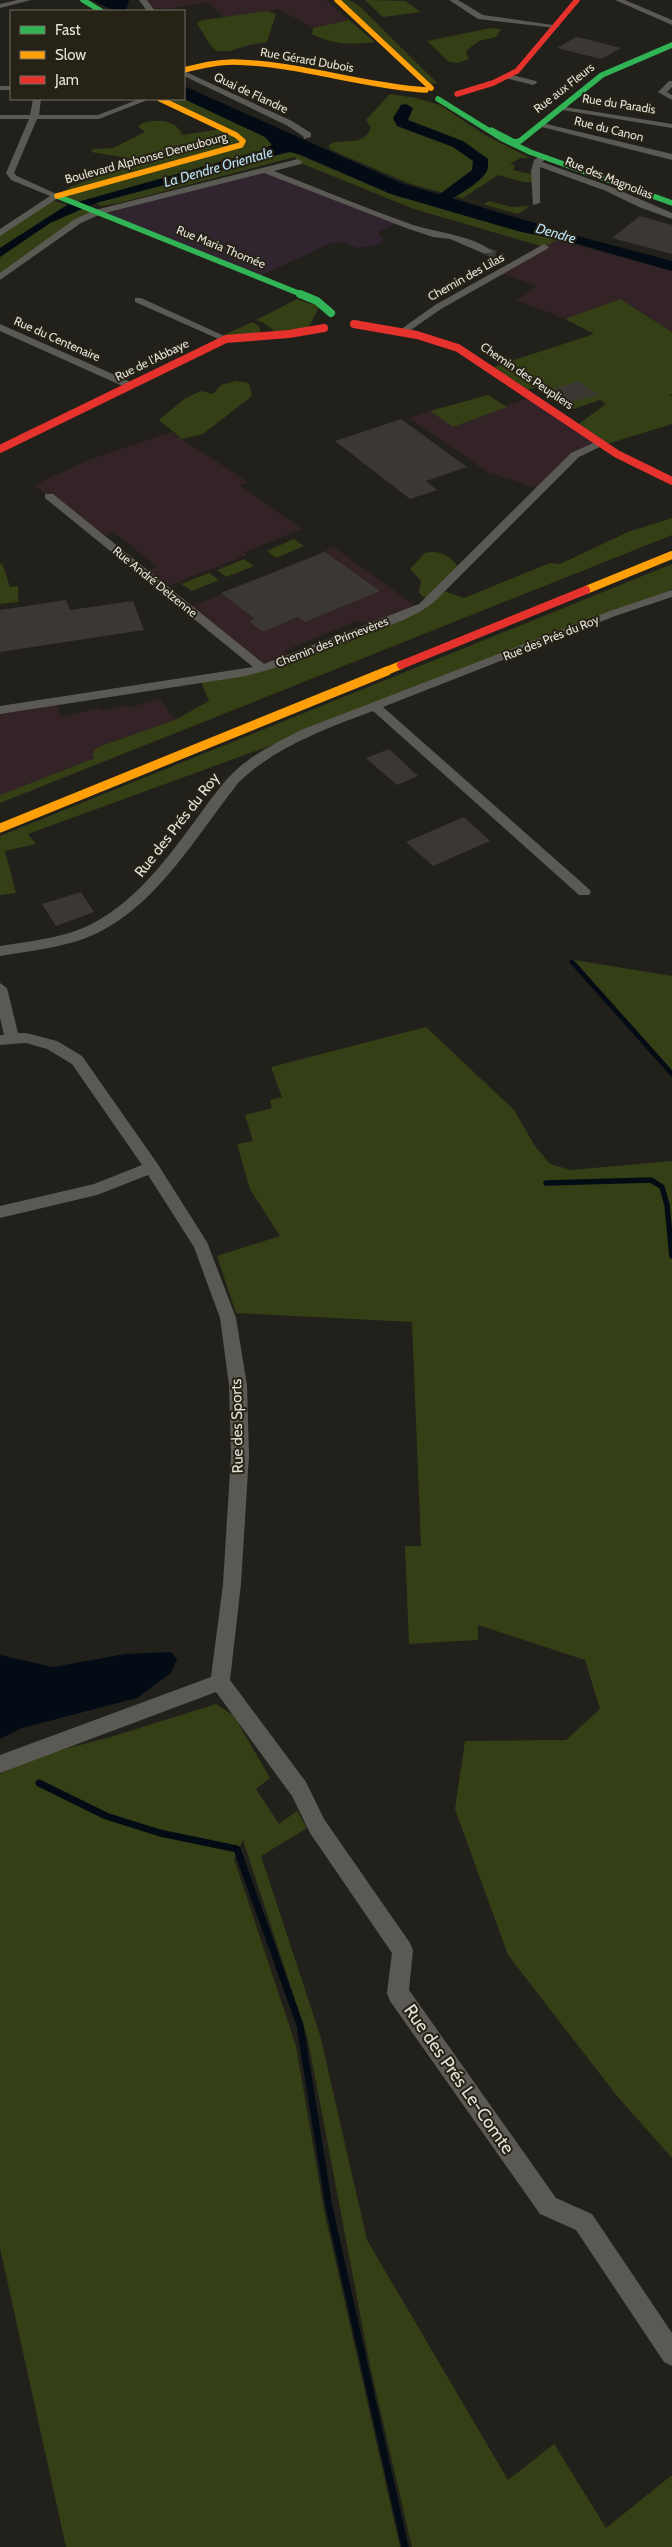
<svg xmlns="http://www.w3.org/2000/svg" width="672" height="2547" font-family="Cabin,sans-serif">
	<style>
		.industrial { fill: #332327 }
		.medical { fill: #30242f }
		.green { fill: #353f16 }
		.water { fill: #030c15 }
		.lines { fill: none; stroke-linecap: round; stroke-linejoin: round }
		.stream-far2 { stroke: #030c15; stroke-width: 4.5 }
		.stream-far1 { stroke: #030c15; stroke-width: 5.5 }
		.stream { stroke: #030c15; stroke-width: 7 }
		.river { fill: #030c15; fill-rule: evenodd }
		.building { fill: #3b3833 }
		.street-tunnel { stroke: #3f3d37; stroke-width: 8; stroke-dasharray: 8 4.5; stroke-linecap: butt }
		.street { fill: #5b5953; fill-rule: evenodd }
		.fast-far1 { stroke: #30b455; stroke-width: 5.5 }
		.fast { stroke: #30b455; stroke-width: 8 }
		.slow-far2 { stroke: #ff9f0a; stroke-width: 5.5 }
		.slow-far1 { stroke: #ff9f0a; stroke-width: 8 }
		.slow { stroke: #ff9f0a; stroke-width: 9 }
		.jam-far1 { stroke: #e5322d; stroke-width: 5.5 }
		.jam { stroke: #e5322d; stroke-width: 8 }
		.labels { text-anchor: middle; stroke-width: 4; stroke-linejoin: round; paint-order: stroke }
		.far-street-label { font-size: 12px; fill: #e4e1d9; stroke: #262216 }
		.far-water-label { font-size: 14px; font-style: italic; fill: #b9dff3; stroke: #262216 }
		.street-label { font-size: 15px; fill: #e4e1d9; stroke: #262216 }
		.near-street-label { font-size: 18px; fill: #e4e1d9; stroke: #262216 }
	</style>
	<rect width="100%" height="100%" fill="#22201a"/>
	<path class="industrial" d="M143,0h183l23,20 -36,8 -34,-19 -55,8 -16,-15 -40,7 -18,-1z
		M557,240l115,31v61l-52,-33 -55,20 -49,-19 21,-14 -38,-14z
		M532,396l68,47 -15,6 -44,40 -52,-16 -80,-55 21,-7 24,16z
		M171,432l77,50 -9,3 63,44 -59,24 4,2 -84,33 -19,-16 13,-5 -43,-35 -15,5 -65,-52 57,-26z
		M334,547l84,61 -41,17 -20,-4 -73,30 9,7 -31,10 -74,-60z
		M160,699l13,19 4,1 -76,27 -5,12 -96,37v-85l56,-9 5,16 39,-9 2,3 24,-6 2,3z"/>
	<path class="medical" d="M264,170l134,52 -20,10 6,8 -7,5 -19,3 -18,-6 -12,2 -69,33 -161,-65z"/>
	<path class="green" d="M340,0h9l10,6 78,77 -7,1z
		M365,0l40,1 16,11 -38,5z
		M267,11l9,3 -9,28 -18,3 -19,6h-14l-8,-9 -11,-19 6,-3z
		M349,20l26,22c-22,3 -42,3 -63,-8l1,-6z
		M491,28l10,1 -5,8 -17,4 -13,10 3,8 -11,4 -9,-1 -22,-21z
		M390,94l26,4 24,7 45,30 45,23h-10l-10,6 5,1 -2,5 22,5v7h-11l-26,-7 -35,23 21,6 5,-3 22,6 19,-1 -12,8 -110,-31 -79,-34 2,-1 -3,-2c12,-11 33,4 43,-18l-5,-8z
		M160,99h24l81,38 7,8 -13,6 -184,52 -17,-7 12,-9 70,-27 -49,-8 2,-3 20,-1 32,-16 -7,-6c12,-9 40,-7 44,9l40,-6z
		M292,152l99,42 127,37 39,9 -13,7 -130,-38 -116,-47 -3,-5 -176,46 -18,3 -5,-3 183,-50z
		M55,201l12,4 -67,43v-13l50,-33z
		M85,207l13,5 -14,6 -84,59v-20l50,-34z
		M297,299l13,5 4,-1 5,4 -9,18 -9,5 -27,1 -10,-8 -8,-3z
		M620,299l52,33v62l-3,1 3,1v28l-68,21 -28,-19 30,-22 -6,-4 -26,9 -35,-23 -15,5 -34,-23 104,-34 -29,-15z
		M252,322l7,4 2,8 -39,2z
		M236,381l13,2 3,13 -49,38 -21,5 -23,-19 25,-21 17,-8 12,3 8,-9z
		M488,395l19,12 -54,20 -23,-16z
		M672,518v17l-672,268v-8l95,-37 -2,-2 1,-6 7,-4 76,-27 32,-18 -9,-22 46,-7 166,-61 17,-13 -6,-1 -4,-5 2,-11 -11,-12 15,-16c14,-4 28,4 35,17l-19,20 23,8 86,-35 10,1 68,-32z
		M294,539l10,7 -28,12 -9,-7z
		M244,559l10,7 -28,11 -9,-7z
		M2,563l8,24 8,-1v16l-18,2v-40z
		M672,564v25l-19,10 -348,134 -277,101 8,10 -31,7 11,42 -16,2v-59z
		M209,573l10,7 -27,11 -11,-7z
		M574,960l98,16v94z
		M426,1027l88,83 21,36 15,18 21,6 101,-9v997l-55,-62 -109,-141 -53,-146 10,-68 101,-1 34,-31 -15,-49 -107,-35v15l-69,4 -4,-98h16l-9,-224 -176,-9 -19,-57 63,-20 -30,-47 -13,-45 16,-3 -8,-26 27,-7 -2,-8 12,-3 -11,-30z
		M216,1704l18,12 36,62 -14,11 23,35 18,-13 10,17 -46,28 59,179 47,205 141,240 46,-36 52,84 66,-53v72h-260l-42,-181 -62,-326 -65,-200 -9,19 62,187 28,164 76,337h-334l-66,-299v-474l30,-16 84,-22z"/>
	<path class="water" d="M91,0h38l-3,11h-11z
		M184,86l217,97 180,54 91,24v10l-101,-29 -53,-11 -127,-37 -92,-40 -10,-2 -193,51 -46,20 -50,34v-9l67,-43 192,-54 13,-6 -7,-8 -81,-38z
		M171,1652l6,7 -6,14 -34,25 -115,30 -22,11v-84l53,12 72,-13z"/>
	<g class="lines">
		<path class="stream-far2" d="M572,962l100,112"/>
		<path class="stream-far1" d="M546,1183l105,-3 11,7 5,18 5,51"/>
		<path class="stream" d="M39,1783l67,33 54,17 77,16 63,176 29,182 76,340"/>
		<path class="river" d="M406,104l7,4 -5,12 55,21 25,18c0,6 1,10 -3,15 -7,10 -40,32 -51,29l-2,-3 40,-30 1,-9 -20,-14 -56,-21 -4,-8 8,-13z"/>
	</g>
	<path class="building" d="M576,37l6,1 39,10 -20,11 -44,-11z
		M640,216l32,9v29l-60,-16z
		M578,381l21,14 -30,7 -19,-12z
		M401,419l66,48 -41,14 11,9 -27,9 -75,-58z
		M325,552l55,39 -75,31 -8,-5 -34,15 -14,-11 6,-2 -34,-26z
		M66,600l4,10 63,-9 11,29 -144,22v-42z
		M389,749l29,27 -21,9 -31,-27z
		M464,817l26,24 -57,25 -27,-24z
		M81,892l13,20 -38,14 -14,-22z"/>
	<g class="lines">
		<path class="street-tunnel" d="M488,252l15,5"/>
		<path class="street" d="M17,0h14l-31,8v-4z
			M139,0h8l8,11h-8z
			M449,0h9l25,15 77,11 -4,2 -78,-9z
			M615,0h10l47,20v5z
			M184,71l108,50 19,12v4l-7,2 -1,-3 -17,-11 -102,-49z
			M508,74l28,7 1,2 -4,2 -28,-7 -1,-2z
			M669,81h3v6l-5,5 5,3v5l-14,-8z
			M0,86h11v4h-11z
			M33,99h8l-2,16h59l41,-16h11l-51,20h-62l-23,54 3,3 44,20 -61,40v-7l50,-33 -39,-16 -5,-7 23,-54h-29v-4h30z
			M559,106l113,18v4l-110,-18h-3z
			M538,122l134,32v6l-134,-34z
			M541,155l7,2 -6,5 70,25 60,26v6l-33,-12 -33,-16 -66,-24v36l-7,2 -2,-34 3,-11z
			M298,159l4,3 -1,2 -27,7c46,18 92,37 139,54 23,7 62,11 80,27l-8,2 -35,-15 -17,-2 -27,-9 -142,-55 -163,41 -20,9 -81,57v-7l75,-54 20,-9z
			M544,244l5,3 -2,2 -106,60 -36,25 -8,-2 38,-27z
			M135,298h6l90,41 -8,2 -88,-39z
			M0,324l135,60 1,2 -9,2 -127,-57z
			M600,440l5,3 -1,2 -25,12 -142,142c-20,19 -50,27 -75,36 -39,15 -76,31 -116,41l-246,38v-8l253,-39 -208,-169v-4h8l211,170 155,-60 152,-151z
			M672,590v7l-54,18 -235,92 206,182 2,3 -2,3h-10l-206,-184c-48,18 -96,35 -134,71 -44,55 -84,129 -153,156 -27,10 -57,13 -86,18v-10c35,-6 71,-8 102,-28 41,-25 70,-66 98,-104 10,-13 19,-27 31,-39 19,-20 45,-32 70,-45l309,-119z
			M0,983l7,5 11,45h8l31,8 25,15 75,107 50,79 29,76 11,67 2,70 -8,129 -11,96 76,102 18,37 86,124 3,7 -4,40 147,208 36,16 80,119v33l-8,-4 -88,-132 -36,-16 -150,-213 -3,-8 5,-40 -82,-120 -18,-37 -76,-104 -216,81v-18l211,-78 12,-93 8,-129 -2,-70 -9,-67 -26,-71 -46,-72 -51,20 -97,23v-12l94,-22 48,-19 -70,-101 -25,-15 -21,-6 -26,2v-10h4l-4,-17z"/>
		<path class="fast-far1" d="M83,0l18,11
			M438,99l63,39 29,14 142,51
			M491,130l23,12 6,-1 82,-66 70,-30
			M57,196l246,99"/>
		<path class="fast" d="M300,294l17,7 14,12"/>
		<path class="slow-far2" d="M337,0l94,88
			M184,70c16,-4 32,-8 49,-8 65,1 128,24 193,28
			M57,196l184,-51 2,-4 -7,-6 -76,-36"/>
		<path class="slow-far1" d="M586,590l86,-35
			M384,672l17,-7"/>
		<path class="slow" d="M0,828l387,-157"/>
		<path class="jam-far1" d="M457,94l36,-11 24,-12 60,-71"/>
		<path class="jam" d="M354,324l63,11 41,13 159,106 55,27
			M0,449l226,-110 63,-5 35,-6
			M401,665l185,-75"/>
	</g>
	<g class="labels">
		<g class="far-street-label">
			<text transform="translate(307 60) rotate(10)" y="4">Rue Gérard Dubois</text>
			<text transform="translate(564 88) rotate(-38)" y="4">Rue aux Fleurs</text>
			<text transform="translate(251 93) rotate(25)" y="4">Quai de Flandre</text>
			<text transform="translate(619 104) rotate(9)" y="4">Rue du Paradis</text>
			<text transform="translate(609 129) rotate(14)" y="4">Rue du Canon</text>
			<text transform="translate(146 158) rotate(-15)" y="4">Boulevard Alphonse Deneubourg</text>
			<text transform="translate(609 178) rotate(22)" y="4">Rue des Magnolias</text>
			<text transform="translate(221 247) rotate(22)" y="4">Rue Maria Thomée</text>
			<text transform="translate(466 277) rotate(-29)" y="4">Chemin des Lilas</text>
			<text transform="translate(57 339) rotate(24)" y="4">Rue du Centenaire</text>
			<text transform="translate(152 360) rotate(-26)" y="4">Rue de l'Abbaye</text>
			<text transform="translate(527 376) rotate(34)" y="4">Chemin des Peupliers</text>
			<text transform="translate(155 582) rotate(39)" y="4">Rue André Delzenne</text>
			<text transform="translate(551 638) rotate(-22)" y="4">Rue des Prés du Roy</text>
			<text transform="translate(332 642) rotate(-21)" y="4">Chemin des Primevères</text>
		</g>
		<g class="far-water-label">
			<text transform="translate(218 167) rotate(-16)" y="5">La Dendre Orientale</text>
			<text transform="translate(556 233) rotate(16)" y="5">Dendre</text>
		</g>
		<g class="street-label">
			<text transform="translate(177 825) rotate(-52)" y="5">Rue des Prés du Roy</text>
			<text transform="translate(237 1426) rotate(-91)" y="5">Rue des Sports</text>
		</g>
		<g class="near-street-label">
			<text transform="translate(459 2079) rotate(55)" y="6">Rue des Prés Le-Comte</text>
		</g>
	</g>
	<rect x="10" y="10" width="175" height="90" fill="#262216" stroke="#726e64"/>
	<rect x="20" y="26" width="25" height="8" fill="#30b455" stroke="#726e64"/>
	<text x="55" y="35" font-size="15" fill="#e4e1d9">Fast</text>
	<rect x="20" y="51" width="25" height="8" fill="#ff9f0a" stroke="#726e64"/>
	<text x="55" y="60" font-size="15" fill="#e4e1d9">Slow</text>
	<rect x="20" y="76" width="25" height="8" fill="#e5322d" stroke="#726e64"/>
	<text x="55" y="85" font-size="15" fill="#e4e1d9">Jam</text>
</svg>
